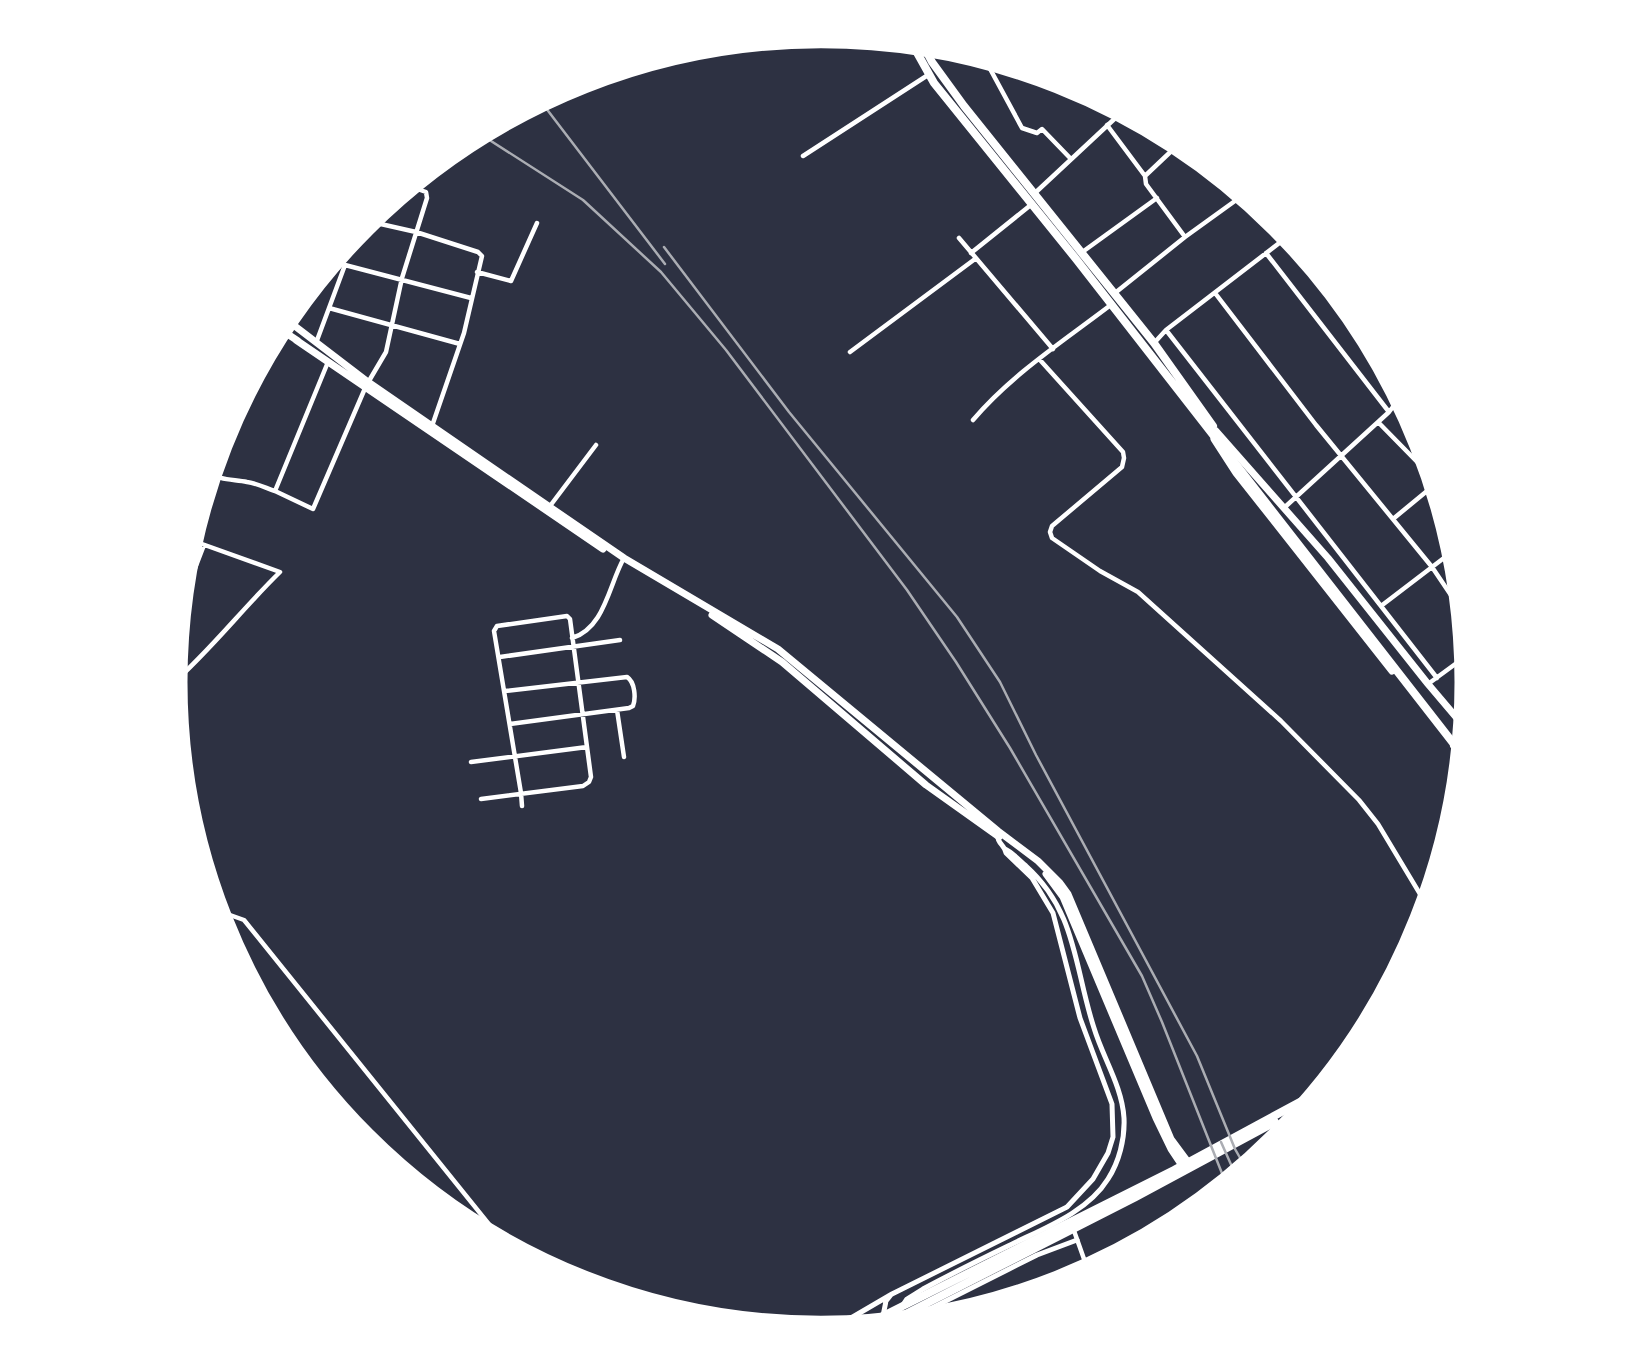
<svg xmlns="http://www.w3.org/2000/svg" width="1642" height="1364" font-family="'Asap Condensed',sans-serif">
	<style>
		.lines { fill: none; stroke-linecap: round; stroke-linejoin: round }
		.minor { stroke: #fff; stroke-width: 4.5 }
		.tertiary { stroke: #fff; stroke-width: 5 }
		.secondary { stroke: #fff; stroke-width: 6 }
		.primary { stroke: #fff; stroke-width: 7 }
		.trunk { stroke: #fff; stroke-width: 8 }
		.rail { stroke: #abadb3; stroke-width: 2.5 }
		.rim { fill: none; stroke: #fff; stroke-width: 9 }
	</style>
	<rect width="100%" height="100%" fill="#2d3142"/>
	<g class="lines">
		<path class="minor" d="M982,54l40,74 15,5 5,-4 29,30
			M1107,125l38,51
			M1182,141l-37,35 1,8 39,53
			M803,156l125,-81
			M1035,193l89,-83
			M363,220l53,12 62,20 4,4 -18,77 -32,93
			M959,238l94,111
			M971,253l61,-49
			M1081,253l76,-55
			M1266,253l123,159
			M477,272l34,9 26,-58
			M1115,293l70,-56 61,-44
			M1215,293l101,132 116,142 33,49
			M329,308l131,36
			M1166,330l271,348
			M1155,342l11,-12 125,-96
			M316,343l29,-78 126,33
			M850,352l125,-93
			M1040,360l83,92 1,6 -2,9 -70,59 -2,6 2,6 48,33 38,21 143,129 78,79 19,24 51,85
			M328,362l-53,129 38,18 53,-123 20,-34 16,-74 25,-80 -1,-6 -20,-7
			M973,420c39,-46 92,-80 139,-116
			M1378,422l51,52 2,8 -4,9 -34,28
			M216,447l11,-27
			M208,471c11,10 25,8 39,11 9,1 19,6 28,9
			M550,506l46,-61
			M1285,507l104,-95 13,-17
			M1381,606l76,-58
			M177,615l27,-70
			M572,638c33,-10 37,-54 52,-80
			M500,657l120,-17
			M1428,684l41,-30
			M171,685c39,-34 71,-76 109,-113l-92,-33
			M505,691l122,-14c8,5 9,21 6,29l-4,2 -119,16
			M617,710l7,47
			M471,762l116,-15
			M481,799l102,-13 6,-4 2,-5 -21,-158 -3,-3 -70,10 -3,5 27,162 1,13
			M213,909l31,11 265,329
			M1073,1228l16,45"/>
		<path class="tertiary" d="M883,1316l3,-15 4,-5
			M893,1320l14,-21 16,-10c28,-15 56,-29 85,-43 34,-17 79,-33 100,-67 11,-17 17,-40 16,-61 -2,-32 -21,-60 -30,-90 -20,-61 -17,-116 -68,-162 -7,-6 -13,-13 -21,-17
			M898,1325l139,-70 40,-15
			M827,1332l65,-38 175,-87 26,-28 15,-26 5,-16 -1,-33 -32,-86 -27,-105 -21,-35 -26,-25c-1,-8 -10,-10 -8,-20"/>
		<path class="secondary" d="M1453,746l13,-10"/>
		<path class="primary" d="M283,317l85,65 256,176 154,91 220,182 40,30 22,22 8,11 103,245 20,27
			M277,327l21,14
			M296,340l307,209
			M1216,431l112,127 100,126 39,46
			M1214,439l22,34 156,198
			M712,615l70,47 144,123 73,52
			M1046,874l17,23 93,221 15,31 14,21"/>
		<path class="trunk" d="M910,40l24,43 142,176 388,498
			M921,41l11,21 32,44 190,237 59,83
			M880,1327l254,-129 141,-76
			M857,1329l317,-159 150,-81"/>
		<path class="rail" d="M539,99l126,165
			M477,132l106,68 78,72 65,78 181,240 49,72 54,86 132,228 20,46 65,164
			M664,247l125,165 168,205 43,65 36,73 161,301 38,93 12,21
			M1221,1142l16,36"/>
	</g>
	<path d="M0 0H1642V1364H0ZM183 682a638 638 0 1 1 1276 0a638 638 0 1 1-1276 0Z" fill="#fff" fill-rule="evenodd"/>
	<path class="rim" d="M183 682a638 638 0 1 1 1276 0a638 638 0 1 1-1276 0Z"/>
</svg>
